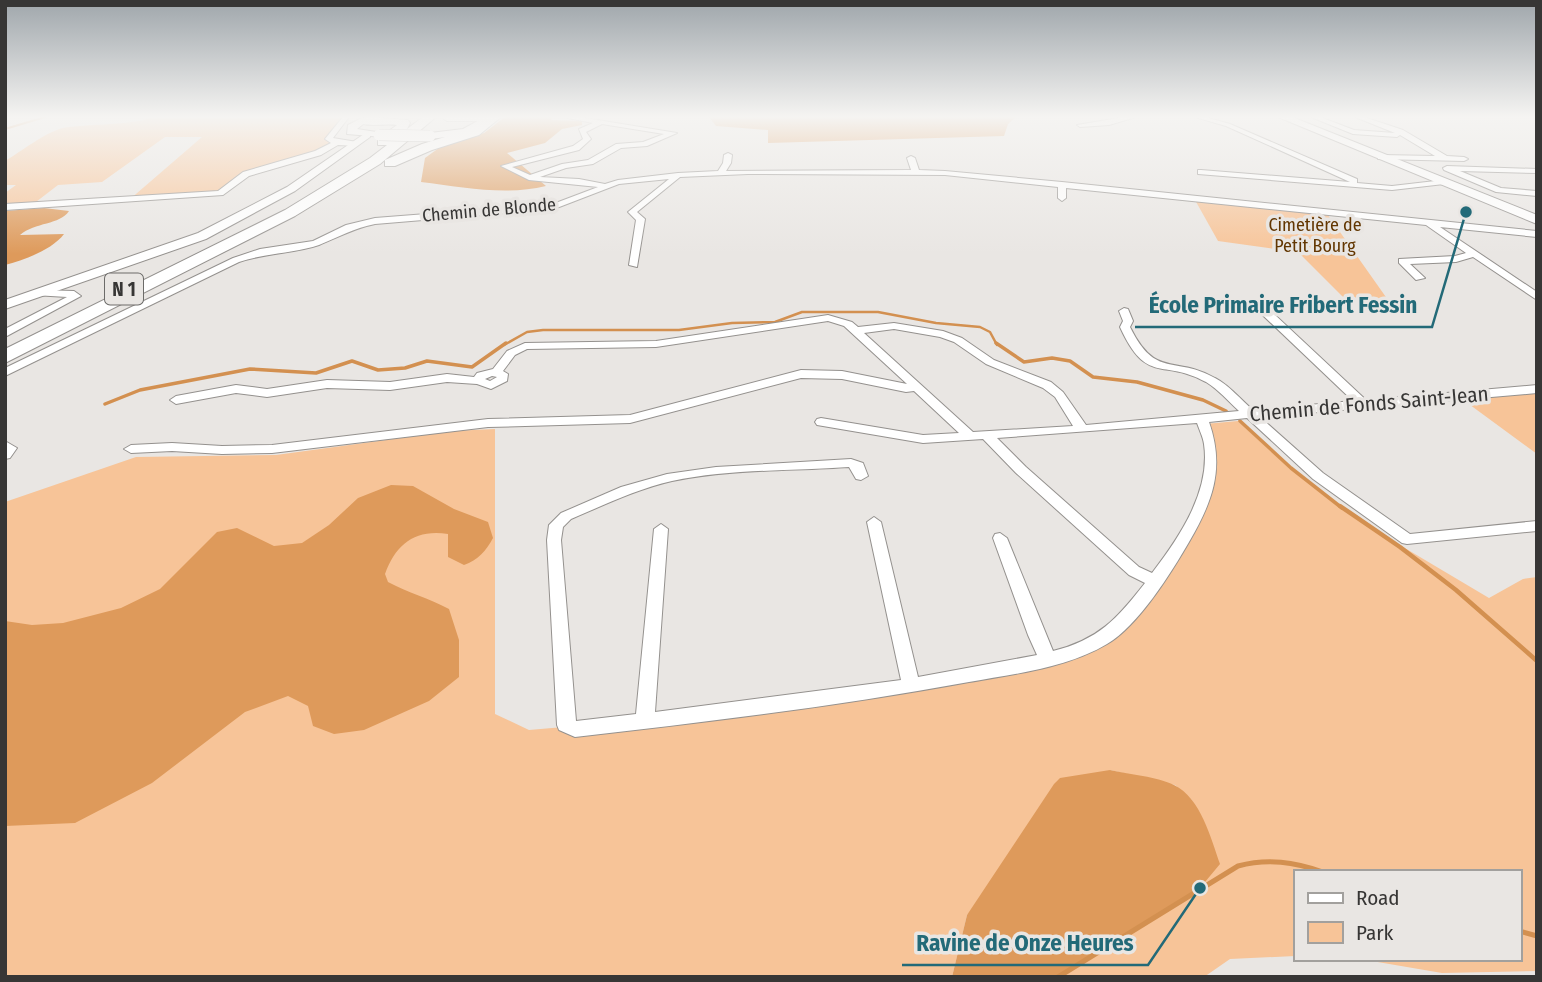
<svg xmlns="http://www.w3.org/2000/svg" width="1542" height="982" font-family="'Fira Sans Condensed',sans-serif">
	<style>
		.green { fill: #f7c498 }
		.forest { fill: #de9a5b }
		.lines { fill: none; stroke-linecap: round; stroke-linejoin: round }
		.stream-far4 { stroke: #d39050; stroke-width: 2 }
		.stream-far3 { stroke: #d39050; stroke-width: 2.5 }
		.stream-far2 { stroke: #d39050; stroke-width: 3.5 }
		.stream-far1 { stroke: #d39050; stroke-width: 4.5 }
		.stream { stroke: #d39050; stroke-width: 5 }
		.street-casing { stroke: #94918e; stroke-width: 2 }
		.secondary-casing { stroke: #94918e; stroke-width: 2 }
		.primary-casing { stroke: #94918e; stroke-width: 2 }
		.highway-casing { stroke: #94918e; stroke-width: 2 }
		.street { fill: #fff; fill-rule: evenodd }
		.secondary { fill: #fff; fill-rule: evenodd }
		.primary { fill: #fff; fill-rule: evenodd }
		.highway { fill: #fff; fill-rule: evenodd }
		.primary-bridge-casing { stroke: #94918e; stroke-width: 12; stroke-linecap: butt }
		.primary-bridge { stroke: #fff; stroke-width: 11 }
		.labels { text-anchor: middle; stroke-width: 7; stroke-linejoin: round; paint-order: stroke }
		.far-street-label { font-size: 18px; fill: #373635; stroke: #e9e6e3 }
		.far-park-label { font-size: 18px; fill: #623601; stroke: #e9e6e3 }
		.shield { fill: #e9e6e3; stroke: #6c6b69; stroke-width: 2 }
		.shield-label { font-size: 19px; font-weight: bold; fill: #373635 }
		.street-label { font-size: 21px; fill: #373635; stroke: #e9e6e3 }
		.leader { fill: none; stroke: #236a78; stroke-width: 2.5 }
		.callout-dot { fill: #236a78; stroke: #e9e6e3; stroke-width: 2.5 }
		.callout-label { font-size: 23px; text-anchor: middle; font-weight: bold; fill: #236a78; stroke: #e9e6e3; stroke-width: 7; stroke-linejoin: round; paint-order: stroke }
	</style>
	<rect width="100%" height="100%" fill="#e9e6e3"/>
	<path class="green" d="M151,117h195l-16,18 3,7 -7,7 -74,23 -32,21 -91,7 73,-63h-37l-63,45 -44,3 -26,20 -27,2v-14l11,-8h-11v-24c17,-10 39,-28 58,-33 20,-4 77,-3 88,-11z
		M1195,200l133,15 60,85 -44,-2 -46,-46 -80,-11z
		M1537,393v61l-75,-55z
		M1238,421l48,44 70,54 133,79 34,-19 14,-2v394l-95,2 -82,-14h159v-87h-224v84l-65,3 -26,18h-146l142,-89 -8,-88 -17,-15 -65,-15 -143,145 -15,62h-947v-475l131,-45 140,-2 176,-24 43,-2v285l34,16 116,-10 424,-66 58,-36 83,-132 -5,-62z"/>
	<path class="forest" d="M505,117h47l-1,3 31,1v4l-20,4 -17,14 -38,10 39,33c-40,10 -84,1 -125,-4l4,-24 18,-13 41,-12z
		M709,117h307l-8,7 -4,12 -236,7v-13l-52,-4z
		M44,208l25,3c-9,14 -34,11 -49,24l44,-1c-12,16 -40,26 -59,31v-54z
		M391,485l22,1 41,23 34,13 5,16c-7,13 -15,22 -29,27l-16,-8v-23c-33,-5 -52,10 -63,40l3,8c20,11 41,16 61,27l10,31v37l-30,24 -65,29 -30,4 -21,-8 -5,-20 -20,-10 -43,16 -93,71 -77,40 -70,3v-205l27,4 31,-2 58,-15 39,-19 57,-57 20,-4 37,18 28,-3 27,-18 29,-27z
		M1110,770c18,4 48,7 64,15 27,13 37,54 46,79l-20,24 -142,89h-106l15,-62 87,-131 6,-6z"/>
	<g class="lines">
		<path class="stream-far4" d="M5,129l40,-12"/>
		<path class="stream-far3" d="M504,345l23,-13 16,-2h136l53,-7 43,-1 27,-10h76l58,11 44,4 10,5 7,13"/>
		<path class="stream-far2" d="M996,343l28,19 28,-4 18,3 23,16 44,5 66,18 23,11
			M105,404l35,-14 110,-21 66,4 36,-12 26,9 27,-2 22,-7 45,6 34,-24
			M1240,421l51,47 51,40"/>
		<path class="stream-far1" d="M1340,506l60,41 56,43 81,71"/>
		<path class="stream" d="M1519,931l18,5
			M1058,977l180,-111c30,-8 56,-4 85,6"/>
		<g class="street-casing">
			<path id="street" d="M343,117h6l-16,21 24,4v4l-19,-1 -17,10 -72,21 -26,19 -218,15v-6l213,-13 25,-19 72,-21 16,-8 -6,-4z
				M563,117h16l98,16 -30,13 -26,2 -28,16 -27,4 -26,9 39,2 26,5 13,-4 60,-7 40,-2 5,-8 1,-8 4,-2 4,2 -1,8 -5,8 185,-1 -4,-12 4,-2 4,2 4,12 26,1 117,11 475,49v6l-97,-10 97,65v8l-64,-43 -17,5 -46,2 15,14 -9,2 -17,-17v-4l56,-3 11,-3 -40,-28 -360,-37v10l-4,3 -4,-3v-11l-113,-12 -197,-1 -68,3 -43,35 8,7 -8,48 -8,-2 7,-45 -8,-8 41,-33 -50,5 -65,25 -179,15c-20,4 -37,13 -56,21 -23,8 -53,8 -80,17l-234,114v-8l228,-110 27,-9 53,-8 33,-16 29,-7 178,-14 45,-17 -69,-7 -28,-14 72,-20 10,-7 -4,-10 14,-6zM602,124l62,10 -21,8 -27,2 -28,16 -26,4 -32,11 -18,-8 67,-17 12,-11 -5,-7z
				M1125,117h11l-27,8 -29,2 -3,-2z
				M1195,117h10l25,7 127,55v4l35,3 52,-6 4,2 -4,2 -52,6 -194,-16v-4h3l149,12 -124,-56z
				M1311,117h9l34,13 41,3 -40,-16h9l39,13 44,26 17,1 4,2 -4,2 -86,-2v-4h3l54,1 -35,-21 -3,2 -44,-3z
				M1447,166l90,3v4l-77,-2 41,17 36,3v5l-41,-4 -52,-22 -1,-2z
				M38,290l36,1 7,5 -76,41v-8l62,-32 -33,-2v-4z
				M1256,300l4,1 106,99 171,-15v8l-277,24 63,56 87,61 127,-13v10l-130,13 -5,-1 -89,-64 -66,-61 -38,4c16,46 4,79 -20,120 -18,31 -51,84 -82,102 -40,24 -93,30 -138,38 -130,24 -262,40 -394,55l-16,-7 -2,-5 -10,-185 2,-15 12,-12 60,-26 46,-13 49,-7 135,-8 12,4 5,13 -7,4 -5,-1 -7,-12c-57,4 -121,2 -177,14 -35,8 -68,24 -101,38l-8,8 -2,13 15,181 60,-7 18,-185 7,-5 7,5 -13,183 246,-32 -34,-158 7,-5 7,5 37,155 119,-22 -9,-20 -35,-97 2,-4 5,-1 7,5 46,113c45,-11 64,-32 92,-68l-16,-8 -113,-102 -33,-34 -60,4 -106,-18 -2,-3 2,-3 4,-1 102,17 36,-2 -45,-42 -8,1 -64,-13 -41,-1 -171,45 -142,4 -216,26 -50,1 -50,-3 -41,2 -7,-4 7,-4 41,-2 50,3 50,-1 216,-26 142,-4 171,-45 41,1 65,13 -63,-58 -16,-5 -172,26 -129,2 -12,6 -12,16 5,3 -1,7 -16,8 -14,-5 -30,-2 -57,8 -63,-2 -60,9 -31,-4 -60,11 -6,-4 6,-4 60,-11 31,4 60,-9 63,2 57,-8 27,3 3,-4 16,-4 14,-18 18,-8 131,-2 172,-26 24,7 6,5 36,-4 49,8 19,7 32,22 57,22 12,10 23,33 153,-14c-10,-9 -21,-22 -33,-29 -44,-24 -59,4 -86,-55l3,-6 -4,-10 5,-3 4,1 5,12 -3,6c26,53 45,28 85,51 14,7 26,22 38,32l100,-9 -101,-96 -1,-2zM894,329l46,8 14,5 32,22 57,24 12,9 18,29 -100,6 -109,-99zM492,376l5,1 -7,4 -5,-2zM1197,423c2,6 6,14 7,21 7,47 -25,94 -52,129l-13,-6 -113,-100 -29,-29z
				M5,441l12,7 -7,10 -5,1z"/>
		</g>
		<g class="secondary-casing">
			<path id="secondary" d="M367,132l3,1v4l-75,54 -89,48 -201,70v-9l193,-67 89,-46z"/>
		</g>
		<g class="primary-casing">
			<path id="primary" d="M485,117h12l-27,17 -40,5 -5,-3 5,-3 33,-4z
				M1278,117h14l245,98v9z
				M362,118l5,3 -10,8 26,4v4l-36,-3 1,-9z"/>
		</g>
		<g class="highway-casing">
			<path id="highway" d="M367,117l41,3 2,3 -3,6 16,-12h13l-56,47 -85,52 -290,147v-14l280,-139 85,-52 17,-13h-9v-6l19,-14c-13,-2 -32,3 -41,-4z
				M441,117h60l-22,18 -47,15 -37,16h-10v-6l37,-16 49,-15 11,-8h-35z"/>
		</g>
		<use href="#street" class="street"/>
		<use href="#secondary" class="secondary"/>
		<use href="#primary" class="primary"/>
		<use href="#highway" class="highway"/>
		<g class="primary-bridge-casing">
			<path id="primary-bridge" d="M379,135l51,1"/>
		</g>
		<use href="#primary-bridge" class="primary-bridge"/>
	</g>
	<linearGradient id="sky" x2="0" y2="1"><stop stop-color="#9fa6ab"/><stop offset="0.46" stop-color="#f5f4f2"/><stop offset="1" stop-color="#f5f4f2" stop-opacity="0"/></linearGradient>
	<rect width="1542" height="254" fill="url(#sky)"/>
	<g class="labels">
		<g class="far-street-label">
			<text transform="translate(489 210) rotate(-5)" y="6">Chemin de Blonde</text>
		</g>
		<g class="far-park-label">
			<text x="1315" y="231">Cimetière de<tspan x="1315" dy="21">Petit Bourg</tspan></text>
		</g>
		<rect class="shield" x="105" y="273.5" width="38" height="31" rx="5"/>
		<g class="shield-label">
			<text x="124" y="296">N 1</text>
		</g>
		<g class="street-label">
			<text transform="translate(1369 404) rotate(-5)" y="7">Chemin de Fonds Saint-Jean</text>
		</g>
	</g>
	<path class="leader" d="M1466 212L1432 327H1135M1200 888L1148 965H902"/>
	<g class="callout-dot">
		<circle cx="1466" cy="212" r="7"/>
		<circle cx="1200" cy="888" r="7"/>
	</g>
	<g class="callout-label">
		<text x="1283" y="313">École Primaire Fribert Fessin</text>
		<text x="1025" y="951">Ravine de Onze Heures</text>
	</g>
	<rect width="1542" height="982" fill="none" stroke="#373635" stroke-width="14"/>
	<rect x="1294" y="870" width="228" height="91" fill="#e9e6e3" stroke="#a2a09d" stroke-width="2"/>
	<rect x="1308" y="893" width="35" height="10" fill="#ffffff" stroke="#a2a09d" stroke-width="2"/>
	<text x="1356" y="905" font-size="21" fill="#373635">Road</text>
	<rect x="1308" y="922" width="35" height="21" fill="#f7c498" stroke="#a2a09d" stroke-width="2"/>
	<text x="1356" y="940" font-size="21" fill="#373635">Park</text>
</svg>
